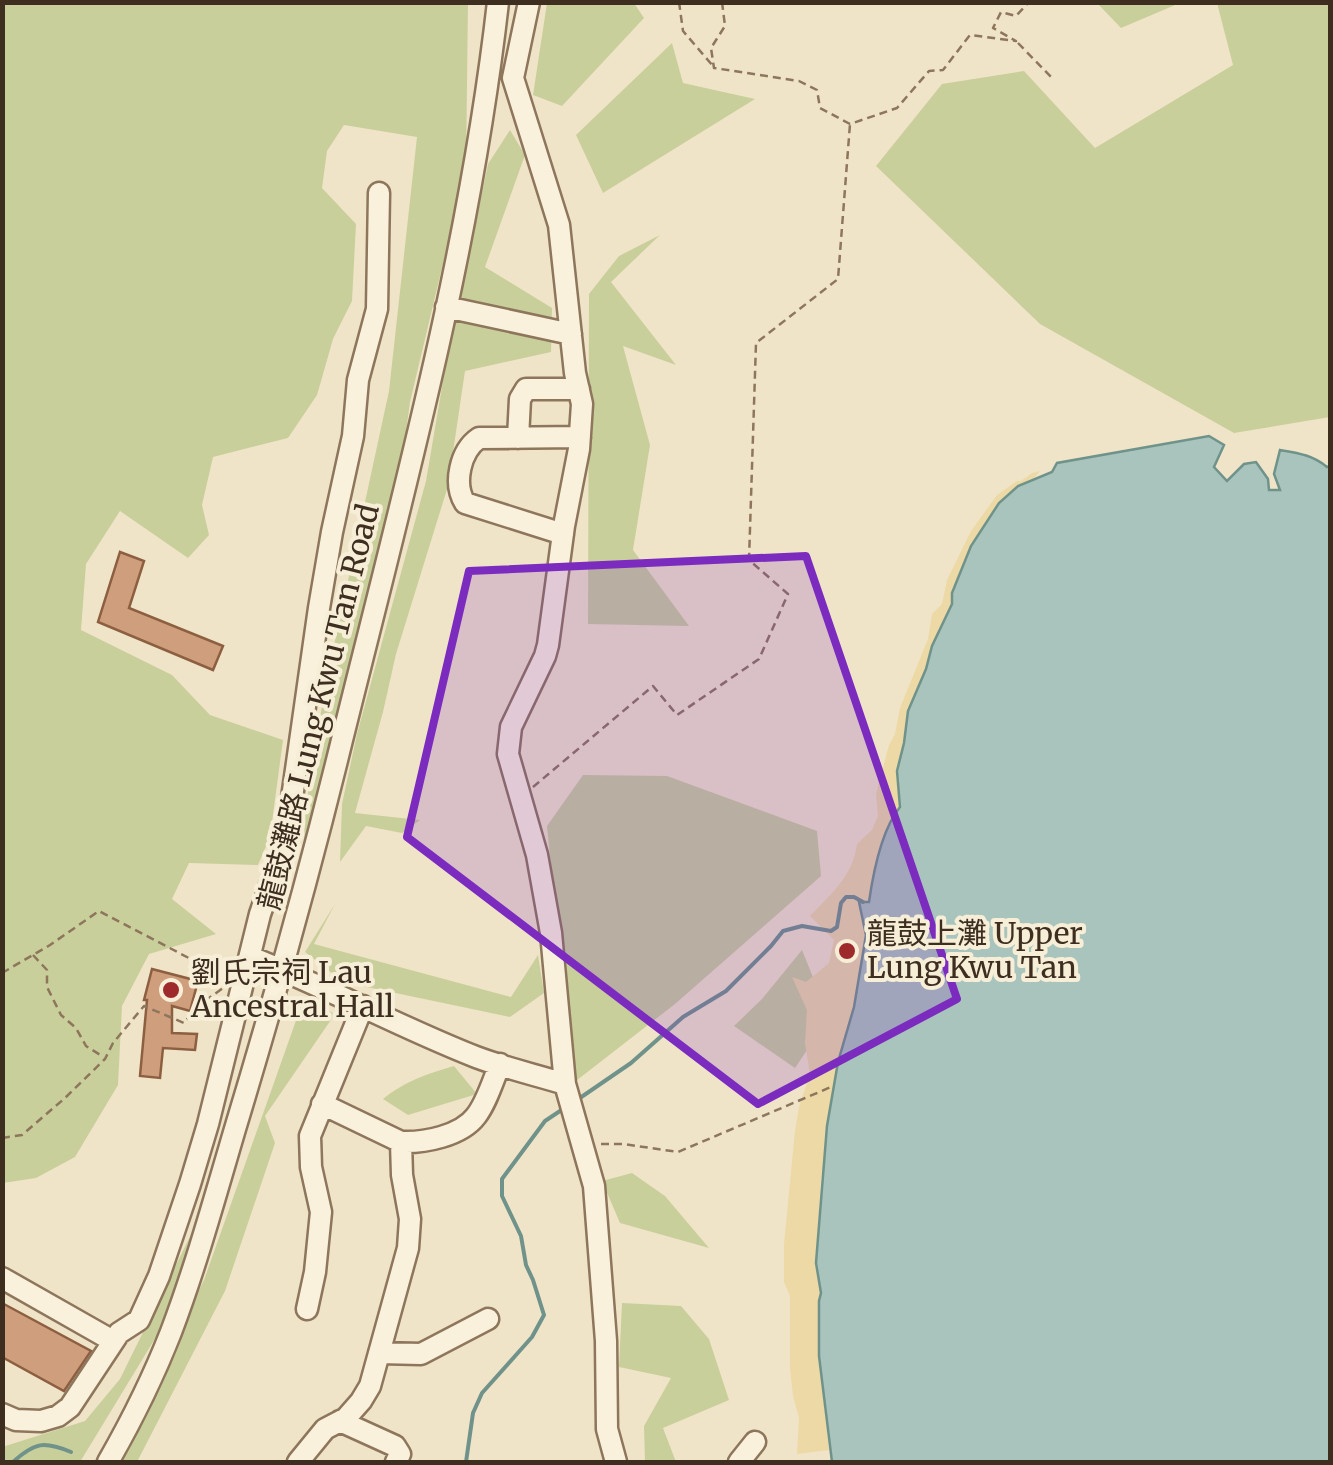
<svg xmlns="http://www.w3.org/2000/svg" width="1333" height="1465" font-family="Merriweather,'Noto Sans TC',serif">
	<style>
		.green { fill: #c9cf9b }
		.sand { fill: #ecd9a5 }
		.water { fill: #a9c4bc; stroke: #6f938a; stroke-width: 2.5 }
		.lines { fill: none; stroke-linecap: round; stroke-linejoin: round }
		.stream { stroke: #6f938a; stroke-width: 4 }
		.building { fill: #cf9f7d; stroke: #8d5f41; stroke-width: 2.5 }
		.minor-casing { stroke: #8d765c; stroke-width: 25 }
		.path { stroke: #8d765c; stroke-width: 2.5; stroke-dasharray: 8 5; stroke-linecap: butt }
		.minor { stroke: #faf1dc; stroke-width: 20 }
		.marked { fill: #7b2cbf; fill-opacity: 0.2; stroke: #7b2cbf; stroke-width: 8; stroke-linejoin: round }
		.poi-dot { fill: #9e2a2b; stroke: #f7eed8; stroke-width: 4 }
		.labels { text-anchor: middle; stroke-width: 8; stroke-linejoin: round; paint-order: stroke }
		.street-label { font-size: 30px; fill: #3d2e20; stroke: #f7eed8 }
		.poi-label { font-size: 30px; fill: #3d2e20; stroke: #f7eed8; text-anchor: start }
	</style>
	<rect width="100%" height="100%" fill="#f0e4c8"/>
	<path class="green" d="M2,3h466l-2,164 -56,235 -4,30 -48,209 -54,207 1,-36 20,-125 64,-296 28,-254 -73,-12 -17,26 -5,37 34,36 -4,77 -19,38 -16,56 -29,43 -75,19 -11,48 7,30 -21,23 -68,-47 -34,53 -5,66 91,45 38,40 73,25 -13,97 -12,28 -69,-2 -17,36 44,35 -67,20 -27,52 -4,79 -43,72 -39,21 -33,5z
		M547,3h87l10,15 -82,88 -29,-11z
		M1097,3h83l-59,25z
		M1217,3h113v414l-96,16 -194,-109 -164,-158 66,-82 82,-13 71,77 138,-83z
		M672,43l11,40 72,16 -152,94 -27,-58z
		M510,130l15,25 -40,112 67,41 -1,44 -86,19 -17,115 -52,168 -13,58 -28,101 65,7 -18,13 -36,-7 -26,36 2,-58 15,-70 69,-253 17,-100 45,-217z
		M660,235l-49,47 65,83 -53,-19 27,99 -17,105 56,76 -101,-2 1,-330 30,-38z
		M583,775l84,1 150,55 4,45 -146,128 -103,80 -25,-258z
		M335,904l-21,40 197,53 27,-42 6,38 -34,24 -167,-35 -38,-30z
		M802,950l27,67 -34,51 -61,-42 28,-27z
		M304,998l31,16 -70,102 10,27 -50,148 -88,171h-22l89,-182z
		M454,1066l23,28 -69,21 -25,-16c22,-18 44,-25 71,-33z
		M632,1173l33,23 44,52 -89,-25 -18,-42z
		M205,1206l-49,131 -76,125h-77l-1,-15 83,-26 35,-42z
		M622,1303l59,3 28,33 20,61 -66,28 13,34h-31l-1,-36 27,-48 -52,-11z"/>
	<path class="sand" d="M1040,471l-5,6 -17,9 -26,27 -60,133 -6,23 -18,42 -4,32 -7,28 3,36c-18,22 -27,67 -31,96h-10l7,32 -12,72 -8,24 -25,147 -5,85 5,30 -2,8v55l10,94 -32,4 2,-36 -6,-22 -3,-27v-73l-6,-14v-38l11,-113 4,-24 11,-33 -5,-31 2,-33 -15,-33 14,5 23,-19 5,-23 -24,-24c21,-22 43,-40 47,-72l15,-14 6,-14 -2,-22 13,-49 6,-11 5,-26 28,-69 4,-25 10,-10 5,-24 24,-49 26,-36 20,-14h4l11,-8z"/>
	<path class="water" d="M1209,436l15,9 -10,22 13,14 17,-17 12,-2 12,17 1,11h11l-6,-16 6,-24c18,3 33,5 47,17l3,-1v996h-498l-13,-106v-55l2,-8 -5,-30 11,-137 11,-64 16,-55 12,-72 -7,-33h10c4,-28 13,-73 31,-95l-3,-36 7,-28 4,-32 18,-42 6,-23 20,-42v-11l19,-47 28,-43 19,-17 34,-14 5,-9z"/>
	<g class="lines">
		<path class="stream" d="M577,1100l54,-37 52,-46 43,-26 45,-45 12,-15 19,-5 29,5 6,-4 4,-24 5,-6h8l9,5
			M13,1462c22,-20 31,-21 58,-10
			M466,1462l7,-49 9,-20 50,-56 12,-22 -11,-35 -7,-15 -5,-29 -19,-40v-17l43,-58 15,-10"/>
	</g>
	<path class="building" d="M120,552l24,9 -15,47 94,38 -10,24 -115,-48z
		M152,969l46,12 -8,30 -18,-5v27l25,1 -2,16 -32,-2 -3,30 -20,-2 7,-76h-3z
		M2,1303l89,48 -27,40 -62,-34z"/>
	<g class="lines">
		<g class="minor-casing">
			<path id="minor" d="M529,2l-16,76 46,147 16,148 7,31 -3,45 -15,77 -16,119 -3,11 -34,71 -3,27 29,101 14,78 14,151 29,102 12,155 1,88 9,33
				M446,307l125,27
				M518,438l2,-39 6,-10h53
				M563,534l-98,-31c-12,-19 -5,-52 14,-65l101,-1
				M250,957c77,30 149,70 226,100 29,11 60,18 89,27
				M322,1104l79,38c23,1 60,-6 75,-26 11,-14 17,-36 24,-52
				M2,1278l111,63
				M307,1309l8,-37 6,-60 -10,-45 -1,-31 53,-130
				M379,1353l42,1 67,-35
				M2,1414l14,6 25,1 17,-5 12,-9 49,-74 20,-13 20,-44 31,-92 18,-60 52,-210 26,-74 33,-232 13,-76 21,-96 5,-56 19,-71 2,-116
				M340,1421l55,25 5,8 -4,8
				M108,1462c24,-42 45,-84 63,-130 25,-66 44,-135 64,-203 39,-129 75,-258 107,-389 60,-242 128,-489 156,-738
				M298,1462l27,-33 21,-11 15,-17 9,-15 38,-138 2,-29 -8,-44 -1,-33
				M739,1462l16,-20"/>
		</g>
		<path class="path" d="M679,2l4,29 30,35
			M722,2l3,24 -14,22 3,20 85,13 18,9 3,18 30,16 47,-16 32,-37 14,-1 27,-35 46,6 -23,-13 8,-16 15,4 13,-14
			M1018,43l34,35
			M689,560h58
			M533,787l120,-101 24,29 82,-56 29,-65 -39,-34 7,-217 82,-64 12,-155
			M33,955l14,15v17l14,28 15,13 10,18 16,10
			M2,973l48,-28 49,-34 107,56 23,-5
			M2,1138l20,-3 43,-37 40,-39 8,-16 31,-37 40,17 14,-17 25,-18
			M601,1144h22l55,8 153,-65"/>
		<use href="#minor" class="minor"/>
	</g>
	<path class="marked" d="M806,556l151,443 -199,105 -351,-267 62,-266z"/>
	<g class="poi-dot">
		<circle cx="847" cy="951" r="10"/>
		<circle cx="171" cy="990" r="10"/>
	</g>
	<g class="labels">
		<g class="street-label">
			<text transform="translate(319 707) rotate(-76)" y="10">龍鼓灘路 Lung Kwu Tan Road</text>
		</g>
		<g class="poi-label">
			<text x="867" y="944">龍鼓上灘 Upper<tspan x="867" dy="34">Lung Kwu Tan</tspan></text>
			<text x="191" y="983">劉氏宗祠 Lau<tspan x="191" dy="34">Ancestral Hall</tspan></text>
		</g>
	</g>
	<rect width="1333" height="1465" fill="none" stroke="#3d2e20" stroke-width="10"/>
</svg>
